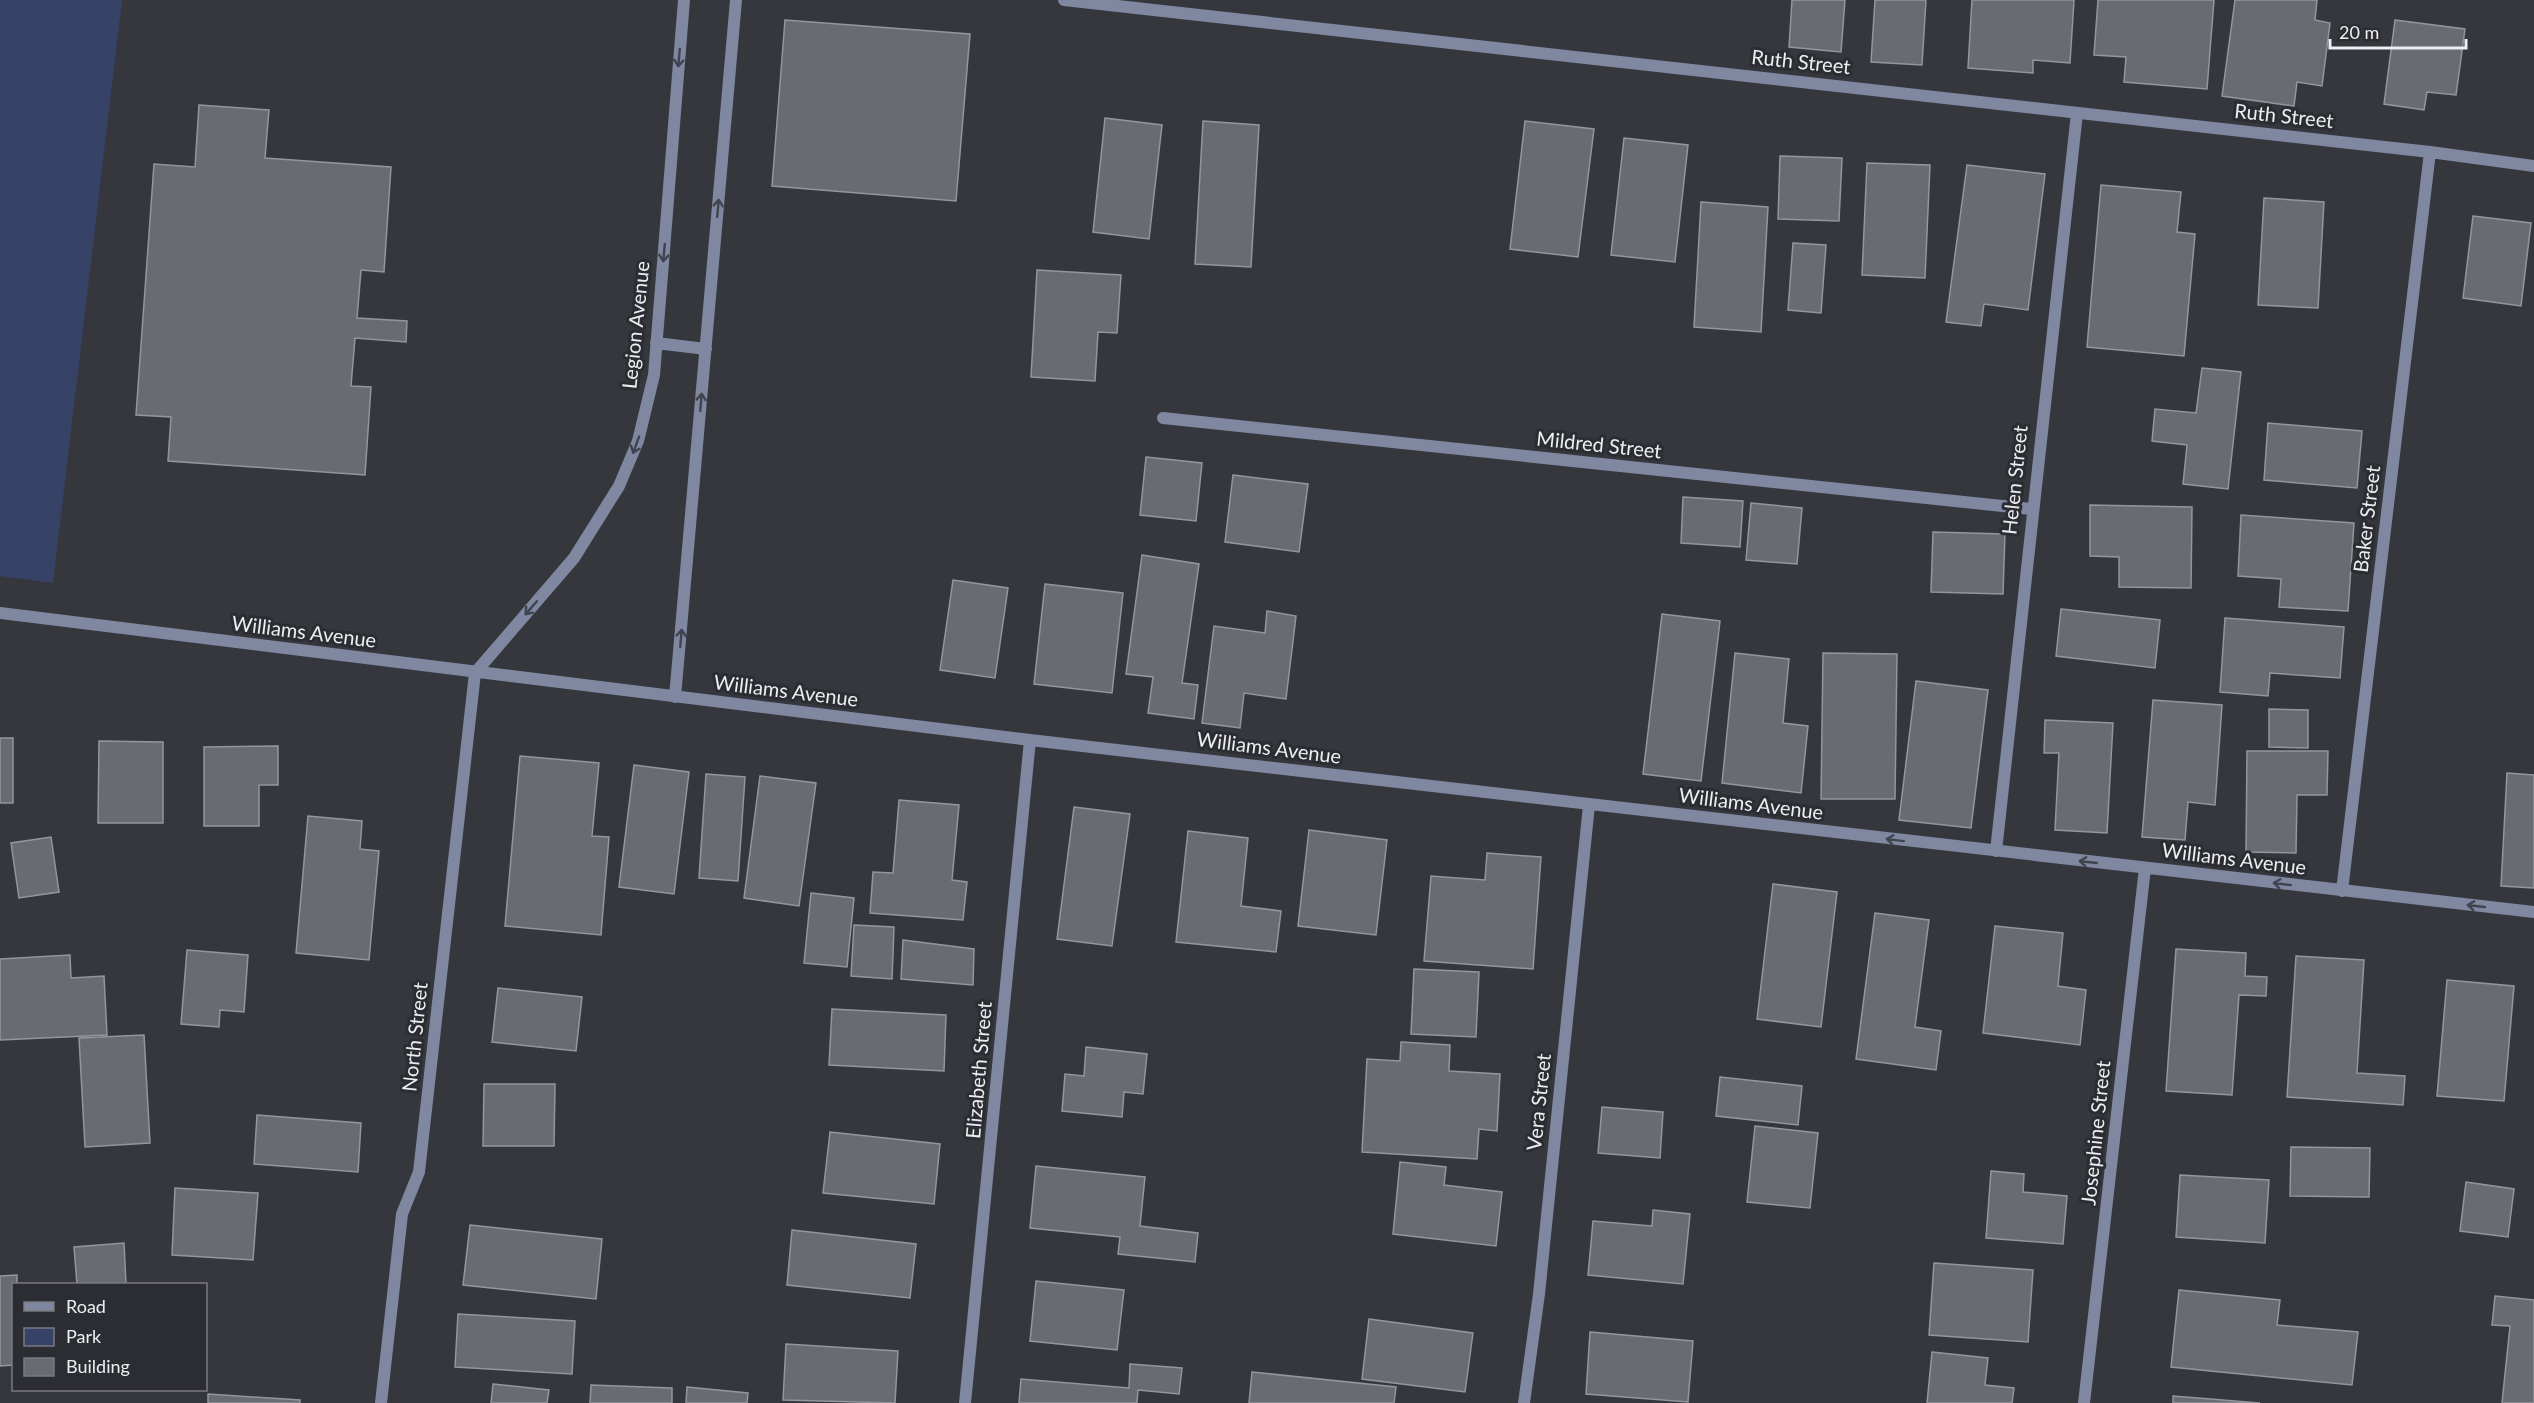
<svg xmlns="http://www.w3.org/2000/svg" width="2534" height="1403" font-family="Lato,sans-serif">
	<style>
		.green { fill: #374267 }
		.building { fill: #686b71; stroke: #94969c; stroke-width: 1.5 }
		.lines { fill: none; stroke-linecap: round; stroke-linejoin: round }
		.minor { stroke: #7f87a1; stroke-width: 12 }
		.oneway { stroke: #40444e }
		.labels { text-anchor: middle; stroke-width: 6; stroke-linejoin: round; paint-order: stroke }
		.street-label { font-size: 20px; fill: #edeef2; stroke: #2b2d32 }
	</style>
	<rect width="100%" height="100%" fill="#35373c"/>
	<path class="green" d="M0,0h122l-69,583 -53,-7z"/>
	<path class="building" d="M1792,0h53l-4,52 -52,-5z
		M1875,0h51l-4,65 -51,-3z
		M1972,0h102l-4,63 -37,-3v13l-65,-5z
		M2098,0h116l-7,89 -83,-7 2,-25 -32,-2z
		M2235,0h82l-2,20 15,3 -8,63 -25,-4 -3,24 -72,-10z
		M785,20l185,14 -14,167 -184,-15z
		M2395,20l70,9 -9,66 -29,-3 -3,18 -40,-6z
		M199,105l70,5 -4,48 126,9 -7,105 -23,-2 -4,48 50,3 -1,21 -51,-4 -4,48 20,1 -6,88 -197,-14 3,-44 -35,-2 18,-251 41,3z
		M1105,118l57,7 -13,114 -56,-7z
		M1203,121l56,4 -8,142 -56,-3z
		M1525,121l69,8 -16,128 -68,-8z
		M1624,138l64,7 -13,117 -64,-7z
		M1780,156l62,2 -3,63 -61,-2z
		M1867,163l63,2 -5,113 -63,-3z
		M1967,165l78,9 -17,136 -44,-6 -3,22 -35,-4z
		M2101,185l80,7 -4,40 18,2 -11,122 -97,-9z
		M2264,198l60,4 -6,106 -60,-3z
		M1701,202l67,5 -7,125 -67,-5z
		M2473,216l58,7 -10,83 -58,-8z
		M1793,243l33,2 -5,68 -33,-3z
		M1037,270l84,5 -4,58 -19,-1 -3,49 -64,-4z
		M2202,368l39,4 -13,117 -45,-5 4,-39 -35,-4 3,-32 41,4z
		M2268,423l94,8 -5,57 -93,-8z
		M1146,457l56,6 -6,58 -56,-6z
		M1233,475l75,9 -9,68 -74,-10z
		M1683,497l60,4 -3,46 -59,-4z
		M1751,503l51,5 -5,56 -51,-4z
		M2090,505l102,2 -1,81 -72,-1v-30l-29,-1z
		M2241,515l113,8 -6,88 -69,-4 2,-28 -43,-3z
		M1933,532l72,2 -2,60 -72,-2z
		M1142,555l57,9 -17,119 16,2 -4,34 -46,-6 5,-36 -27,-3z
		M953,580l55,8 -13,90 -55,-8z
		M1045,584l78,9 -11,100 -78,-9z
		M2061,609l99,11 -5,48 -99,-12z
		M1267,611l29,5 -10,83 -42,-6 -4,35 -38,-5 12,-97 51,7z
		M1662,614l58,7 -19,160 -58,-7z
		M2225,618l119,9 -4,51 -70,-5 -2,23 -48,-4z
		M1735,653l54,6 -6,64 25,3 -7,67 -79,-10z
		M1823,653l74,1 -2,145h-74z
		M1916,681l72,9 -17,138 -72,-8z
		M2153,700l69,5 -7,100 -27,-3 -3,38 -43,-3z
		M2269,709l39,1v38l-39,-1z
		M2045,720l68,3 -6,110 -52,-3 4,-77h-15z
		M0,738h13v65h-13z
		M99,741l64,1v81h-65z
		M278,746v39h-19v41h-55v-79z
		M2247,751h81l-1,44h-30l-1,58 -50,-1z
		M520,756l79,7 -7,73 17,1 -8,98 -96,-9z
		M634,765l55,7 -15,122 -55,-7z
		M2507,773l27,2v113l-33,-2z
		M706,774l39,3 -7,104 -39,-3z
		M760,776l56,7 -17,123 -55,-8z
		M899,800l60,5 -7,75 15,2 -4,38 -93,-7 3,-41 20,1z
		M1074,807l56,7 -18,132 -55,-7z
		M308,816l54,5 -2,28 19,2 -10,109 -73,-7z
		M1309,830l78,10 -11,95 -78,-9z
		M1188,831l60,7 -7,68 40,5 -5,41 -100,-10z
		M51,837l8,55 -40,6 -8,-55z
		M1487,853l54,4 -8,112 -109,-8 7,-85 54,4z
		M1773,884l64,8 -16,135 -64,-8z
		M811,893l43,5 -7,69 -43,-4z
		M1875,913l54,7 -14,107 26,4 -5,39 -80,-11z
		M854,925l40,2 -2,52 -41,-3z
		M1995,926l68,7 -5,53 28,4 -6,55 -97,-12z
		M903,940l71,9 -1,36 -72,-6z
		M2176,949l70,4 -1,23 22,1 -1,19 -27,-1 -7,100 -66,-4z
		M187,950l61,5 -4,57 -24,-2 -1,17 -38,-3z
		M70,955l1,23 33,-2 3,59 -107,5v-81z
		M2296,956l68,4 -7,113 48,3 -2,29 -116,-8z
		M1414,969l65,3 -3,65 -65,-3z
		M2447,980l67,6 -10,115 -67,-5z
		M498,988l84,9 -6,54 -84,-9z
		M832,1009l114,6 -2,56 -115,-6z
		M144,1035l6,108 -65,4 -6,-109z
		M1401,1042l49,3 -1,26 51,3 -3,57 -18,-2 -2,30 -115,-7 5,-93 33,2z
		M1086,1047l61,7 -4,40 -19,-2 -2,25 -60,-6 3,-37 19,2z
		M1720,1077l82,9 -4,39 -82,-9z
		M484,1084h71l-1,62h-71z
		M1602,1107l61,5 -3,46 -62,-5z
		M257,1115l104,8 -3,49 -104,-8z
		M1755,1126l63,7 -8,75 -63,-6z
		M830,1132l110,12 -6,60 -111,-11z
		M2291,1147l79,1 -1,49 -79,-1z
		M1400,1162l46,5 -2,18 58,7 -6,54 -103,-12z
		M1036,1166l109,11 -5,49 58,7 -3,29 -77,-8 2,-17 -90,-9z
		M1991,1171l33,3 -1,18 44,4 -4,48 -77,-6z
		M2180,1175l89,5 -4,63 -89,-6z
		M2466,1182l48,7 -6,48 -48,-6z
		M175,1188l83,5 -5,67 -81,-5z
		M1653,1210l37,4 -7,70 -95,-9 5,-54 59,5z
		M470,1225l132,14 -6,60 -133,-14z
		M792,1230l124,14 -6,54 -123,-13z
		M124,1243l2,41h-49l-3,-37z
		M1934,1263l99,7 -5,72 -99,-7z
		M17,1275v9h-3v81l-14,1v-90z
		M1036,1281l88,9 -7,60 -87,-9z
		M2179,1290l101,10 -3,25 81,7 -6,53 -181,-18z
		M2495,1296l39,4v103h-32l8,-77 -18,-1z
		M458,1314l117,7 -3,53 -117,-7z
		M1369,1319l104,14 -8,59 -103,-13z
		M1590,1332l103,9 -5,61 -102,-8z
		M786,1344l112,7 -3,52 -112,-3z
		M1932,1352l56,6 -3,27 29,3 -2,15h-85z
		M1130,1364l52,4 -3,26 -41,-4 -1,13h-118l2,-24 108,9z
		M1252,1372l144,15 -2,16h-145z
		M493,1384l56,6 -2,13h-56z
		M591,1385l81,3v15h-82z
		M687,1387l61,6 -1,10h-61z
		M208,1394l92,6v3h-92z
		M2173,1396l87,7h-87z"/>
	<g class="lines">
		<path class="minor" d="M1064,0l1366,152 104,14
			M656,343l50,6
			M1163,418l868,91
			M0,613l1030,127 1504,172
			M675,697l61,-697
			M1996,851l81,-738
			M2342,891l88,-739
			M381,1403l21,-189 17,-42 56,-499 99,-115 45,-72 19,-45 16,-66 30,-375
			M965,1403l65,-663
			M1524,1403l15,-109 50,-489
			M2084,1403l61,-535"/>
	</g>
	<defs><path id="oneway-shaft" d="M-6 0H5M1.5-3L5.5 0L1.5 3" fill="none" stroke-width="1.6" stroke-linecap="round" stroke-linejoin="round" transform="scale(1.5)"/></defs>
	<g class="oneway">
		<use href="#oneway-shaft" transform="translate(679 58) rotate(95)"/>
		<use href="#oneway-shaft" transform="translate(718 208) rotate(-85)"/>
		<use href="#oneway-shaft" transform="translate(664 253) rotate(95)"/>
		<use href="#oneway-shaft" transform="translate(701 402) rotate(-85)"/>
		<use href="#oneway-shaft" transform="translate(636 445) rotate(110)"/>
		<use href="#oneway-shaft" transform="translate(531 608) rotate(131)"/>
		<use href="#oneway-shaft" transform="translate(681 638) rotate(-85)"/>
		<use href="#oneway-shaft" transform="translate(1895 840) rotate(-173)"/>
		<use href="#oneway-shaft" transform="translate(2088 862) rotate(-174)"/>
		<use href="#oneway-shaft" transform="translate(2282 884) rotate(-173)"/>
		<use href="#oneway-shaft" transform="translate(2476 906) rotate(-174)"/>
	</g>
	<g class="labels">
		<g class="street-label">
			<text transform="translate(1801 62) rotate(6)" y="7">Ruth Street</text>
			<text transform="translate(2284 116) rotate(6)" y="7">Ruth Street</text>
			<text transform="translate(636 325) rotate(-84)" y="7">Legion Avenue</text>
			<text transform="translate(1599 445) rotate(6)" y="7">Mildred Street</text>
			<text transform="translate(2015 480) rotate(-84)" y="7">Helen Street</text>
			<text transform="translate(2367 519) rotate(-83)" y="7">Baker Street</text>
			<text transform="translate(304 632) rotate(7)" y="7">Williams Avenue</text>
			<text transform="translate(786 691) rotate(7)" y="7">Williams Avenue</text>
			<text transform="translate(1269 748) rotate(7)" y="7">Williams Avenue</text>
			<text transform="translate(1751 804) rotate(7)" y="7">Williams Avenue</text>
			<text transform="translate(2234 859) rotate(7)" y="7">Williams Avenue</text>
			<text transform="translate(415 1037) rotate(-84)" y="7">North Street</text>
			<text transform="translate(979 1070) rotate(-85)" y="7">Elizabeth Street</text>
			<text transform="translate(1539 1102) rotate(-84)" y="7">Vera Street</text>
			<text transform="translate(2096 1133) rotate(-84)" y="7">Josephine Street</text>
		</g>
	</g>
	<rect x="12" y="1283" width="195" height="108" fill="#2b2d32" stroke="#797a7f" stroke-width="1.5"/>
	<rect x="24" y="1302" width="30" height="9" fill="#7f87a1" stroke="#797a7f" stroke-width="1.5"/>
	<text x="66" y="1313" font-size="18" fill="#edeef2">Road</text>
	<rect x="24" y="1328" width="30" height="18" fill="#374267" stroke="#797a7f" stroke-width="1.5"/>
	<text x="66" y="1343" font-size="18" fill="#edeef2">Park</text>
	<rect x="24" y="1358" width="30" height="18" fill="#686b71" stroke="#797a7f" stroke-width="1.5"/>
	<text x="66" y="1373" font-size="18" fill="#edeef2">Building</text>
	<path d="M2330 39v9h136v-9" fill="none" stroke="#edeef2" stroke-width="3"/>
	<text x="2339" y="39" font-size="18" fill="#edeef2" stroke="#2b2d32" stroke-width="4.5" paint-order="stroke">20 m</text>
</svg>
